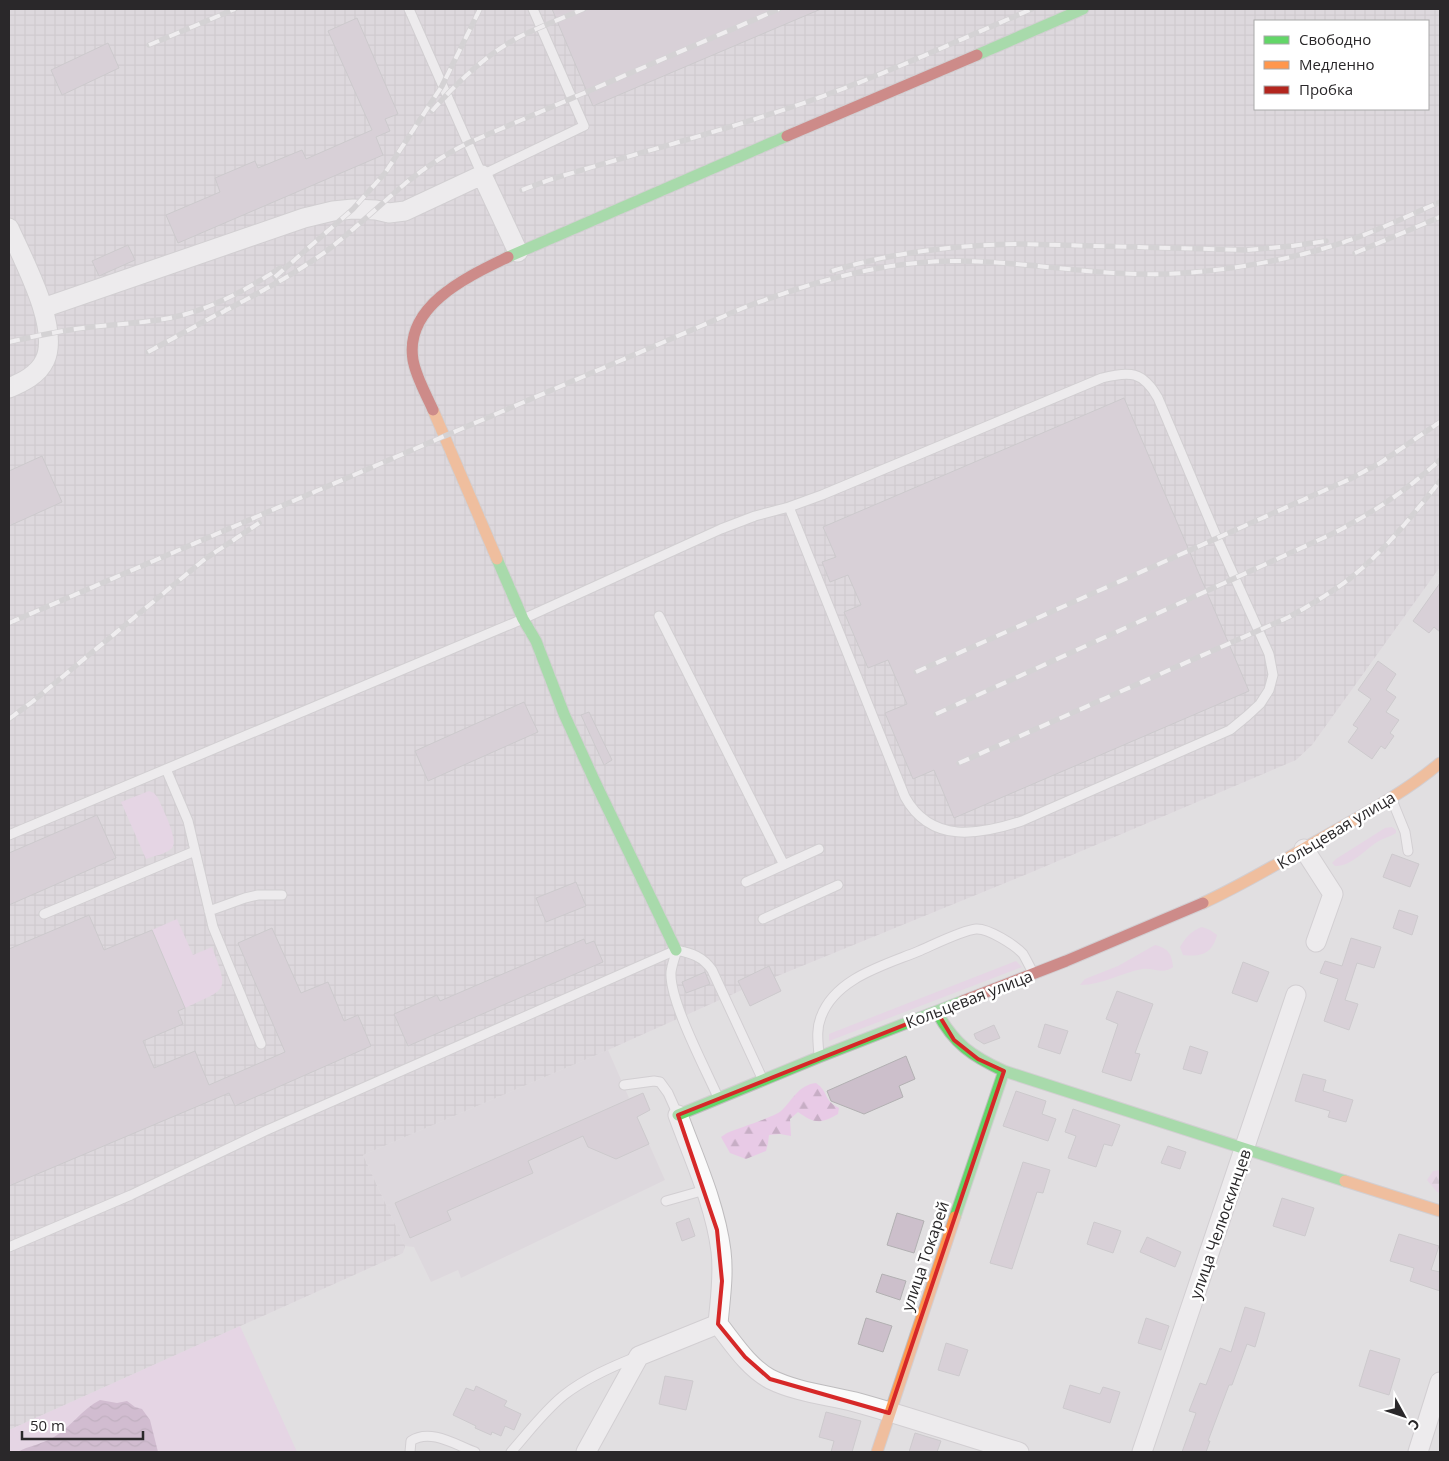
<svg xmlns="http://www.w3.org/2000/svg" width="1449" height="1461" font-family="'Open Sans',sans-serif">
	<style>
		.built { fill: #d8d1d7 }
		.industrial { fill: url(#industrial-grid); fill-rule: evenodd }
		.green { fill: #e8cae6 }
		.forest { fill: url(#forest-firs) }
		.water { fill: url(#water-waves) }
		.building { fill: #ccbfcb; stroke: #b2b0b2 }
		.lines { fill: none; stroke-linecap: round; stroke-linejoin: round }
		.lane-casing { stroke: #bebcbe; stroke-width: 11 }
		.street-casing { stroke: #bebcbe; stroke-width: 21 }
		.fast-casing { stroke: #bebcbe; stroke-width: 13 }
		.slow-casing { stroke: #bebcbe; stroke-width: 13 }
		.jam-casing { stroke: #bebcbe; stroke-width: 13 }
		.lane { stroke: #fafafa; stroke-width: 9 }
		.street { stroke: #fafafa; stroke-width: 19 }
		.fast { stroke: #63d668; stroke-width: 11 }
		.slow { stroke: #ff974d; stroke-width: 11 }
		.jam { stroke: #b3261e; stroke-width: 11 }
		.rail-casing { stroke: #c4c3c4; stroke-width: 5.5 }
		.rail { stroke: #fff; stroke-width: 4; stroke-dasharray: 11; stroke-linecap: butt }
		.marked { fill: none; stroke: #d62828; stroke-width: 4; stroke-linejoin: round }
		.labels { text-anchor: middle; stroke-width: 5; stroke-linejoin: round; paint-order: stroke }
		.street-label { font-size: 16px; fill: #2a282a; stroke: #fff }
	</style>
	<defs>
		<pattern id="industrial-grid" width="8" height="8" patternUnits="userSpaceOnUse" patternTransform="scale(1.25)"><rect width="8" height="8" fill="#d8d1d7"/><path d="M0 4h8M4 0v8" fill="none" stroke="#bab3b9"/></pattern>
		<pattern id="forest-firs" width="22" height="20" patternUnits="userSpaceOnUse" patternTransform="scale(1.25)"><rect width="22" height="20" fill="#e8cae6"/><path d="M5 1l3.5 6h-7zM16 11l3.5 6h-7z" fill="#c7aec5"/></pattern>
		<pattern id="water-waves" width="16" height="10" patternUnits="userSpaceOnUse" patternTransform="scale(1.25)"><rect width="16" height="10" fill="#bd93bb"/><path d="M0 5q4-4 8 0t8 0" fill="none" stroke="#9a7898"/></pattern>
	</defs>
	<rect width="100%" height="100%" fill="#e1dfe1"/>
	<path class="built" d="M608,1050l21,48 14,-5 7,17 -13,7 28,63 -204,98 -3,-8 -27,12 -17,-35 -9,-1 -42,-91z"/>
	<path class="industrial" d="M9,9h1431v558l-128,178 -16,15 -264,112 -257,105 6,14 -31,15 -8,-16 -134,60 -245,105 42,91 -2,7 -394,177zM1255,21h173v88h-173z"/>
	<path class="green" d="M149,791l5,2 4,5c4,10 21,41 14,50 -5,6 -19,8 -26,11l-25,-57z
		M1392,827l4,3v3c-6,4 -13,5 -19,9 -12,8 -27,25 -42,24l-3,-3 4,-4 49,-31z
		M177,919l16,36 19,-8c17,46 16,41 -27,61l-33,-78z
		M1202,927l8,3 7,5c-5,19 -16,22 -34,20l-3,-8c6,-10 11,-16 22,-20z
		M1155,945c13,3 17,9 18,22 -10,8 -20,0 -31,2 -21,4 -40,16 -62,16l5,-6 33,-13z
		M1016,961l6,6 -193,74v-7z
		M240,1326l57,126h-288v-22z"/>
	<path class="forest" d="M816,1083c13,9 7,17 23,25l-1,6c-18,10 -23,10 -40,-2l-8,7 1,17 -11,-2 -11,1 -1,8 -2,8 -20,8 -16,-6 -9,-16 6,-4c11,-5 47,-16 54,-22 12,-11 17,-26 35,-28z
		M1440,1170v23l-3,-1 -10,-12 6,-9z"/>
	<path class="water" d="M100,1400l17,3 10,-2 8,6 7,2 8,11 8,32h-141c12,-6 25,-8 37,-15 17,-10 28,-28 46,-37z"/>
	<path class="building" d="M552,9h269l-228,97z
		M357,18l41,96 -13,5 5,12 -14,6 7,18 -205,88 -12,-28 54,-23 -5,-14 40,-17 3,7 44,-18 4,9 66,-29 -44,-99z
		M108,43l11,25 -57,27 -11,-25z
		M128,245l7,15 -36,16 -7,-15z
		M1124,398l125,293 -295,127 -20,-48 -21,9 -28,-66 22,-9 -19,-44 -20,8 -24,-56 17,-7 -13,-30 -18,7 -8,-20 14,-5 -13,-30z
		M42,456l20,46 -53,24v-55z
		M1440,583v49l-6,-5 -5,6 -16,-12z
		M1378,661l18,13 -10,16 10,7 -10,15 13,8 -9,13 4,3 -9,13 -4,-3 -9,13 -24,-17 10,-14 -5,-3 18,-26 -13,-9z
		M524,702l14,30 -110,49 -13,-30z
		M589,712l23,48 -8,5 -23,-50z
		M97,815l19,43 -107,47v-52z
		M1392,854l27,10 -9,23 -27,-10z
		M576,882l10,24 -40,16 -10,-24z
		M1399,910l19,6 -6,19 -19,-7z
		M89,915l15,35 48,-20 33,78 -7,3 5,13 -40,17 11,27 41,-17 14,34 76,-33 -47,-109 34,-15 29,65 27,-11 16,39 14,-6 13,31 -136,60 -6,-13 -220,93v-237z
		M1351,938l30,9 -7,21 -17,-5 -12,37 13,4 -9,26 -25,-9 14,-42 -18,-6 5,-12 17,5z
		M584,939l2,5 8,-3 9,21 -195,84 -14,-32 43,-19 3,6z
		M1243,962l26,10 -12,30 -25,-9z
		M769,966l12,25 -31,15 -12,-25z
		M705,972l5,12 -24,9 -4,-11z
		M1117,991l36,13 -18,49 5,1 -9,27 -29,-9 16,-48 -12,-5z
		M1045,1024l23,7 -8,23 -22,-7z
		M994,1025l6,13 -16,6 -8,-5 -2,-5z
		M1190,1046l18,6 -7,22 -18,-5z
		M906,1056l9,23 -16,7 4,11 -39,17 -33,-13 -4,-10z
		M1303,1074l23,6 -3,11 30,9 -7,22 -18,-5 2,-6 -35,-10z
		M1016,1091l30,10 -4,13 14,5 -8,22 -45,-15z
		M643,1093l7,17 -13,7 12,27 -33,15 -28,-12 -5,-11 -55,25 5,12 -86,38 4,9 -41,18 -15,-35z
		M1073,1109l47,16 -8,21 -8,-2 -8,23 -28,-9 8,-22 -11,-4z
		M1168,1146l18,6 -6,17 -19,-6z
		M1023,1162l27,8 -7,23 -6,-1 -25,77 -22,-6z
		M1282,1198l32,10 -9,28 -32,-10z
		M897,1213l27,8 -10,32 -27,-8z
		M689,1218l6,18 -13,5 -6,-18z
		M1094,1222l27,9 -8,22 -26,-9z
		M1399,1234l40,12 -8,24 9,2v19l-30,-10 4,-13 -24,-7z
		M1147,1237l34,15 -6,15 -35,-15z
		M882,1274l24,7 -6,19 -24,-8z
		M1245,1307l20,6 -10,34 -8,-3 -15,41h-3l-21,56h2l-4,11h-24l14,-39 -7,-2 11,-28 6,2 14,-37 11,4z
		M866,1318l26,8 -9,26 -25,-8z
		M1146,1318l23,8 -8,24 -23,-7z
		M946,1343l22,7 -9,26 -21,-6z
		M1370,1350l30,9 -11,36 -30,-9z
		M665,1376l28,5 -7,29 -27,-6z
		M1070,1385l30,9 3,-7 17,5 -10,31 -47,-15z
		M476,1386l31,15 -3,5 17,8 -7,16 -9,-4 -4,10 -9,-4 -1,3 -16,-7 1,-2 -23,-11 13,-27 8,3z
		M826,1412l35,9 -9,31h-21l3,-11 -15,-4z
		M915,1433l26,8 -4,11h-28z"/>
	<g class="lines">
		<g class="lane-casing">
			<path id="lane" d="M409,9l73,166 102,-49 -51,-117
				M659,616l125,249
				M166,769l22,52 25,106 48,117
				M1392,800l13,32 3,19
				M9,835l514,-216 198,-90 34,-13 34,-9 116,290c26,47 74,38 117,24l208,-91 17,-14 13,-12 9,-14 4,-15 -4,-21 -52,-116 -59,-140c-15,-27 -28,-27 -56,-20l-280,117 -33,12
				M746,882l73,-33
				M209,911l36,-13 13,-3h24
				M44,914l151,-63
				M763,919l75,-34
				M676,953c-2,6 -4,12 -5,19 -2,28 34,96 46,123
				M819,1055c-1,-13 -3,-26 2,-38 14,-39 64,-52 98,-66 14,-6 44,-21 57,-22 12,-1 39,16 47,25 3,5 6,11 9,17
				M624,1085l30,-4 6,1 8,11 9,20
				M666,1201l39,-11
				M9,1247l122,-52 134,-64 411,-181c16,3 27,7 36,20l50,108
				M410,1452l1,-11c19,-13 45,4 64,11
				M511,1452c17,-19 33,-41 53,-57 22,-17 47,-28 72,-38"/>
		</g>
		<g class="street-casing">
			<path id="street" d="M9,228c14,32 51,99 36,132 -7,15 -22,22 -36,28
				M43,308l261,-90 29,-7 20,-2 23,1 13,3 16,-2 77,-36 36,77
				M1304,849l29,45 -17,48
				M678,1115c16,44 37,89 43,136 3,25 -1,49 -3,73
				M718,1324c15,19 30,43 52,55 26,13 57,16 85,23 55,15 109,34 164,50
				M586,1452l53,-96 79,-32
				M1142,1452l154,-457
				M1418,1452l22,-70"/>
		</g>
		<g class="fast-casing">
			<path id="fast" d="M977,55l106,-46
				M508,257l279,-121
				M497,559l26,60 13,22 28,73 31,68 81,168
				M937,1012c17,32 35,44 67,59l341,110
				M678,1115l141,-58 144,-56
				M955,1217l49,-146"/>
		</g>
		<g class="slow-casing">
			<path id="slow" d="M433,410l64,149
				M1203,903c39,-18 76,-40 114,-62 42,-24 86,-47 123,-78
				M1345,1181l95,30
				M877,1452l78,-235"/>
		</g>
		<g class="jam-casing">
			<path id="jam" d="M787,136l190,-81
				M433,410c-7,-16 -17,-33 -20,-50 -9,-55 56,-84 95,-103
				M963,1001l103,-40 137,-58"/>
		</g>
		<use href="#lane" class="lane"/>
		<use href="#street" class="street"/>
		<use href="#fast" class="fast"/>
		<use href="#slow" class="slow"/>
		<use href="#jam" class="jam"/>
		<g class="rail-casing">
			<path id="rail" d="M149,45l86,-36
				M432,111c27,-31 63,-65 102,-81 16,-7 33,-14 50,-21
				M522,190l30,-11c89,-27 179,-50 266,-81 73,-26 143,-59 214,-89
				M1355,253l85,-36
				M832,271c61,-19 124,-26 188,-27l227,6 45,-4 34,-5
				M275,277l78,-68 32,-36 57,-87 38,-77
				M221,313c37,-20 75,-39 108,-64 27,-21 52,-45 78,-67 19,-15 39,-28 61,-39l311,-134
				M9,342c27,-6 54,-12 82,-15 26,-3 53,-4 79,-9 40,-8 76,-28 110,-50
				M148,352l79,-43
				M9,623l734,-315c69,-26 139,-47 213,-47 76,0 151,18 227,12 47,-3 104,-13 149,-27 37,-11 73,-29 108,-44
				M916,672l434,-193 30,-16 60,-41
				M936,714l396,-180c41,-21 74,-43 108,-74
				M9,719l23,-17 173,-143 54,-36
				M959,763l330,-146c20,-11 40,-23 59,-37 36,-28 64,-64 92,-99"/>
		</g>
		<use href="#rail" class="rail"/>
	</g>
	<path d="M0 0H1449V1461H0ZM937,1012l17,28 24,19 26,12 -115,342 -119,-34 -25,-22 -27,-33 4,-43 -5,-51 -39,-115z" fill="#e1dfe1" fill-opacity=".55" fill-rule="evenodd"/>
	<path class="marked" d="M937,1012l17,28 24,19 26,12 -115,342 -119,-34 -25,-22 -27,-33 4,-43 -5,-51 -39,-115z"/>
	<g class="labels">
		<g class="street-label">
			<text transform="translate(1336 830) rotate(-31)" y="6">Кольцевая улица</text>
			<text transform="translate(969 999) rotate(-21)" y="6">Кольцевая улица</text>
			<text transform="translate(1220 1224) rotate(-71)" y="6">улица Челюскинцев</text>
			<text transform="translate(925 1256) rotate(-71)" y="6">улица Токарей</text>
		</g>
	</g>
	<rect width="1449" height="1461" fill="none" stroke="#2a282a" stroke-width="20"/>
	<rect x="1254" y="20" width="175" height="90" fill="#ffffff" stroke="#aaa9aa"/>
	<rect x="1264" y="36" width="25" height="8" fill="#63d668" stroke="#aaa9aa"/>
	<text x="1299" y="45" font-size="15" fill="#2a282a">Свободно</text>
	<rect x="1264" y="61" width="25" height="8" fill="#ff974d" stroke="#aaa9aa"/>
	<text x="1299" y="70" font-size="15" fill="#2a282a">Медленно</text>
	<rect x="1264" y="86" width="25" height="8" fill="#b3261e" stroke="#aaa9aa"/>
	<text x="1299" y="95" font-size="15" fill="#2a282a">Пробка</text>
	<g transform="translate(1404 1416) rotate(130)" stroke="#ffffff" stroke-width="4" paint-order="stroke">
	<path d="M0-4L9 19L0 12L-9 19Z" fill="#2a282a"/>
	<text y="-8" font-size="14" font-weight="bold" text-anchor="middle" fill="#2a282a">С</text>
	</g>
	<path d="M22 1431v8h121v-8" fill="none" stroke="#2a282a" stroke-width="2.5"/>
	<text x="30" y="1431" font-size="15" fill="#2a282a" stroke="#ffffff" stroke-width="4" paint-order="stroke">50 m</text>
</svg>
